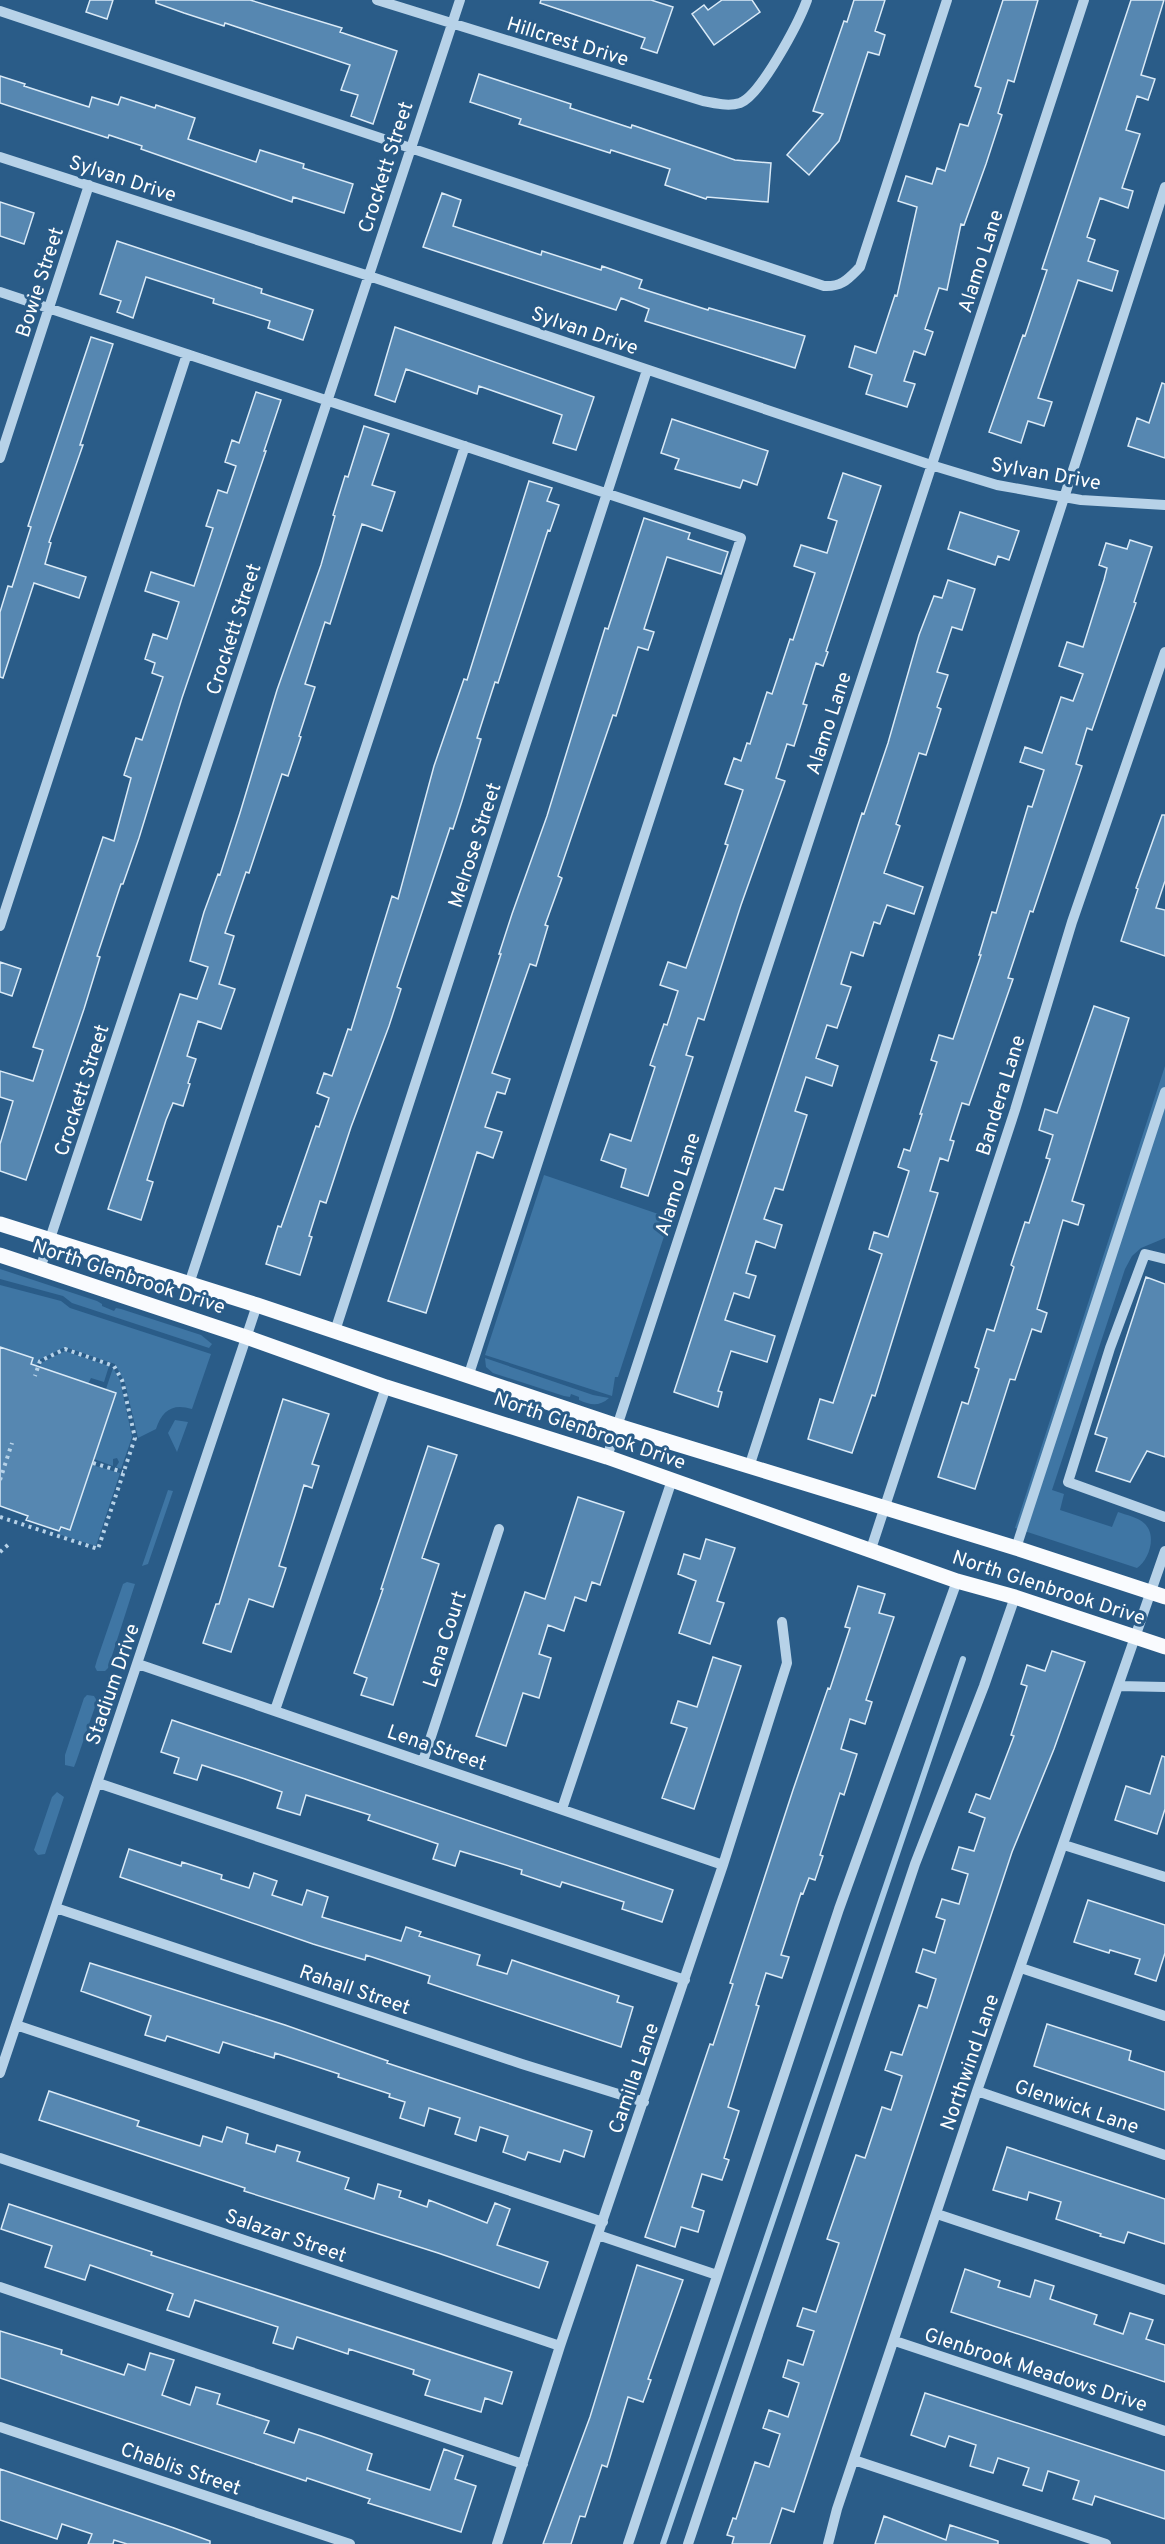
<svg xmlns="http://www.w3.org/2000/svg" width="1165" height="2544" font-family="Overpass,sans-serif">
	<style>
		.green { fill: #3f76a4 }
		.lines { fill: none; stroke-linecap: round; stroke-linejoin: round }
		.stream { stroke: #accee8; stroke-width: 6 }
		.building { fill: #5687b1; stroke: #daeaf7; stroke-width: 1.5 }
		.path { stroke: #b7d2e8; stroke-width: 4; stroke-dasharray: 3 4.5; stroke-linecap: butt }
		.minor { stroke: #b7d2e8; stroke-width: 10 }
		.major { stroke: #f9fbfe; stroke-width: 15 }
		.labels { text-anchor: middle; stroke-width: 6; stroke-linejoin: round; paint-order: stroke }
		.street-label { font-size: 20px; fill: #fff; stroke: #2a5c88 }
	</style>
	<rect width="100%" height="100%" fill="#2a5c88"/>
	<path class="green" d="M1165,1066v172l-24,10 -9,8 -7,13 -73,221 12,4 -4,16 52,17 6,-15c8,3 20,5 27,12 12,12 4,36 -8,44l-122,-40z
		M544,1175l126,43 -52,159h-3l-3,19 -127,-41z
		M0,1269l97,32 5,3v2l12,5 2,-3 5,1 80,26 11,9 -3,4 -137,-45 -9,-7 -63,-17z
		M0,1285l61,16 9,7 141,46 -19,55c-19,-6 -30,1 -36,20l-18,9 -13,-55 -10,-19 -50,-17 -26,13 -6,16 -5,-2 5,-16 -33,-11z
		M65,1351l44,15 -5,16 -13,-4 -3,6 -52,-7 5,-14z
		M485,1358l108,37 16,3c-10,9 -19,7 -30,2v-3l-8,-3 -1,3 -6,-1 -71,-23 -7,-6z
		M113,1368l7,12 12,57 -11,32 -5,-2 3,-5 -2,-4 -4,1v7l-19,-7 22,-66 -10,-4z
		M175,1420l13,2 -11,30 -9,-19z
		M92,1465l28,8 -24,73 -38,-12 2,-6 10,3z
		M168,1490l5,1 -25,73 -6,2z
		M127,1582l8,2 -27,84 -3,3h-8l-2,-4 2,-7 26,-76z
		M87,1695l7,1 3,5 -21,61 -2,5 -9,-2v-10l19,-57z
		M57,1792l7,5 -19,57 -7,1 -4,-5 18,-53z"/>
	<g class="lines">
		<path class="stream" d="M663,2544l300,-885"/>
	</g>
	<path class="building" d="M90,0h23l-6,19 -21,-7z
		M156,0h94l92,28 -2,4 57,19 -24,73 -22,-8 7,-21 -17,-5 9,-25 -125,-42 -1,3 -40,-13 -28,-10z
		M541,0h110l22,7 -16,46 -16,-5 4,-10 -105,-35z
		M722,0h30l8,12 -46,33 -22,-31 12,-9 4,5z
		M854,0h31l-10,31 10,4 -6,20 -11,-3 -29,89 -30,34 -22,-20 36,-41 -10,-3 31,-90 3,1z
		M1003,0h35l-24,82 -6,-2 -10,33 4,2 -16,49 -22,61 -3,-1 -14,66 -8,-2 -14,41 8,3 -8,23 -11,-4 -10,30 11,3 -8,23 -41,-13 6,-19 -23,-8 6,-21 21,7 19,-58 2,1 20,-89 -19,-6 8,-25 26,8 5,-16 8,3 15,-47 8,2 13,-38 -6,-2z
		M1131,0h33l-23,75 14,4 -7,21 -11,-4 -11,34 14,4 -18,54 11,3 -5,17 -28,-10 -13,39 8,3 -7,21 30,10 -6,20 -34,-11 -40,118 14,4 -8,24 -16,-5 -7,22 -32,-11 34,-97 2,1 22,-66 -5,-1z
		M479,74l92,30 -1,4 61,20 1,-3 103,35 36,3 -3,39 -61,-5 -1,2 -41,-14 5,-16 -59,-19 -1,3 -91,-29 2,-5 -51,-17z
		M0,76l25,8 -1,2 65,21 3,-10 26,8 3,-8 34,11 1,-3 39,13 -7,21 68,23 4,-12 44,14 -1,4 50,16 -9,29 -51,-16 -1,5 -151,-53 1,-3 -33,-11 -1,3 -108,-35z
		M442,193l19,7 -8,26 88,29 1,-4 59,19 1,-4 40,14 -3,8 69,22 1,-2 96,28 -10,32 -150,-47 4,-12 -28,-11 -5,12 -193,-63z
		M0,202l34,11 -10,31 -24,-8z
		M117,241l145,48 -1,4 52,17 -10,30 -35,-12 2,-7 -57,-18 1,-4 -68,-22 -13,41 -16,-6 4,-11 -21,-7z
		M395,327l199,70 -18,53 -23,-7 9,-28 -83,-29 -2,8 -71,-25 -11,33 -20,-7z
		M91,337l22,7 -33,101h3l-34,97 2,1 -6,21 41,13 -7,21 -45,-15 -31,95 -3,-1v-65l8,-26 4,1 19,-60 -3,-1z
		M1162,383l3,1v74l-37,-12 9,-28 12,5z
		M256,392l25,8 -17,51h2l-84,247 -43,140 -16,46h-2l-24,72 3,1 -16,52 -58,171 -26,-9v-27l13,-43 -13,-4v-26l33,10 10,-31 -10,-3 70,-210 11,4 17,-63 -7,-3 12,-37 6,2 21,-63 -11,-4 3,-10 -10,-4 8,-25 14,5 12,-37 -34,-11 6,-19 43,14 19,-58 -7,-2 12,-36 9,3 9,-27 -11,-4 7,-22 7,3z
		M672,419l96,32 -11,34 -14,-5 -3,8 -65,-19 4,-10 -18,-6z
		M364,426l25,8 -17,51 23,7 -13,39 -20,-7 -32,100 -5,-2 -20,62 10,3 -16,49 2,1 -13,39 -6,-2 -33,99 -3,-1 -21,61 9,3 -15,48 16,5 -14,40 -23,-8 -11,35 9,3 -8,24 2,1 -7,22 -10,-3 -7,17 -19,60 6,2 -12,38 -33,-11 72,-215 17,5 11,-32 -18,-6 14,-49 14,-38 2,1 20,-62 37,-123 44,-125 14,-49 -2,-1 12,-39 3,1z
		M843,473l38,13 -55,165 2,1 -5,14 -7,-3 -13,41 4,1 -13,41 -7,-2 -11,34 9,3 -44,124 -37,115 -6,-2 -12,37 7,2 -45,139 -27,-9 5,-18 -25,-9 9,-26 21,7 24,-74 -5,-2 14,-41 3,1 11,-34 -18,-6 8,-23 18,6 42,-123 -3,-1 18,-54 -18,-6 9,-26 7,3 6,-18 3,1 17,-52 5,2 18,-55 3,1 22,-67 -21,-7 7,-21 26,8 10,-32 -9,-3z
		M529,481l23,7 -5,13 12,4 -9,26 -2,-1 -50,153 -3,-1 -18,56 4,1 -19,62 -9,28 -3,-1 -53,159 4,2 -12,37 -38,101 -25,76 -6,-2 -11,35 3,1 -12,38 -34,-11 12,-38 3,1 35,-101 3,1 10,-29 -12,-5 7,-20 8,3 16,-47 3,1 41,-134 6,3 36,-133 30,-87 3,1z
		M960,512l59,19 -10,29 -11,-4 -3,9 -47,-16z
		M644,518l46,15 -2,6 40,13 -7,22 -54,-17 -23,72 10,3 -6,18 -10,-3 -22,69 -3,-1 -55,161 4,2 -17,47 3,1 -12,40 -6,-2 -38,109 18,6 -5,15 -8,-2 -12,35 17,5 -9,26 -16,-6 -51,161 -38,-12 113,-347h-2l13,-40 35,-98 58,-188 3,1z
		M1130,540l22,7 -18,55 2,1 -44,127 -5,-2 -11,36 6,2 -49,146 -3,-1 -22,67 5,1 -44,126 -7,-2 -12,37 4,1 -6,20 -8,-3 -10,33 8,2 -63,203 -3,-1 -20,58 -44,-14 12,-40 13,4 49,-149 -13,-5 5,-17 14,5 21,-66 -11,-4 6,-18 6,2 12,-37h-2l17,-52 -6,-2 8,-25 14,4 28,-84h-2l13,-43 4,1 32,-107 4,1 12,-37 -24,-8 5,-15 17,6 19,-56 12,4 10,-27 -24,-8 8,-24 16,5 21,-67 3,-12 -8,-3 7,-22 21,6z
		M948,580l27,9 -13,41 -10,-3 -15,45 11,3 -11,32 4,2 -15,46 -7,-2 -23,71 4,2 -16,47 39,14 -9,27 -27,-9 -7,19 -6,-2 -11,34 -12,-4 -10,32 10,3 -14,41 -10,-3 -11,33 22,8 -6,20 -26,-9 -11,34 12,4 -24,75 -8,-2 -11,31 18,6 -7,23 -19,-7 -10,32 10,3 -7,22 -15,-5 -9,27 50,16 -8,26 -36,-11 -13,40 4,1 -4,15 -44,-15 188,-579 2,1 24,-71 31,-108 15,-39 8,2z
		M1162,815h3v66l-9,27 9,2v46l-44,-15 17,-52 -2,-1z
		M0,962l21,7 -9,27 -12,-4z
		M1094,1006l35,12 -57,183 12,4 -6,20 -15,-5 -26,89 10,4 -6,19 -9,-3 -17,51 -5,-1 -35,110 -37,-12 24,-75 6,2 11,-35 -4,-2 12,-38 7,2 20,-64 -3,-2 14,-43 4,1 21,-64 -4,-1 7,-23 -14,-5 6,-21 12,4z
		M1146,1277l19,7v173l-18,-6 -17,31 -34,-11 11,-33 -12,-4z
		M0,1347l33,11 -2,6 85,29 -46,137 -9,-3 -2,4 -33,-11 2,-4 -28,-10z
		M283,1399l46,15 -17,50 7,2 -7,22 -8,-3 -9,30 -16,51 7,2 -13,39 -24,-8 -18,53 -28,-9 13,-39h3z
		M428,1446l29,9 -35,103 17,6 -46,141 -32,-10 6,-17 -13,-5 29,-84h-2z
		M578,1497l46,15 -24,73 -8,-3 -6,19 -11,-4 -11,34 -16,-6 -9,29 12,4 -12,40 -16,-5 -17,53 -30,-10 49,-144 20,7z
		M706,1539l29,9 -18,53 7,2 -14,41 -31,-11 17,-52 -18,-7 6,-20 16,5z
		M858,1586l27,8 -6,19 15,4 -28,83 6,2 -7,22 -15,-5 -9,30 16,5 -13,41 -4,-2 -20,62 3,1 -8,24 -6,-2 -6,16 -2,-1 -20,62 8,2 -7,21 -16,-5 -10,32 3,1 -31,101 11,4 -15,47 5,2 -7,20 -20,-6 -10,33 12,4 -6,21 -17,-5 -6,20 -30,-10 65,-193 3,1 20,-61 -3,-1 63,-193 35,-102 2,1 20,-61 -5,-1z
		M1052,1651l33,11 -31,87 -42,103 -218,660 -12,-4 -12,36h-38l2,-7 -7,-2 6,-17 3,1 19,-57 14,5 11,-33 -17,-6 6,-18 19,7 11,-34 -16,-6 5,-17 15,5 11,-34 -17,-5 6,-18 13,4 23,-69 -12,-4 29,-84 9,3 17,-51 9,3 11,-34 -17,-6 6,-18 11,3 17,-50 8,3 9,-29 -20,-7 7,-23 12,4 10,-33 -9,-3 6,-18 17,5 9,-30 -16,-5 7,-22 15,4 11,-33 -16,-6 7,-18 14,5 24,-63 -3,-1 16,-49 -6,-2 6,-19 18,6z
		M713,1657l28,9 -47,143 -32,-11 25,-70 -16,-5 7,-22 19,6z
		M172,1720l501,170 -11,32 -40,-13 2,-7 -62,-20 -2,5 -39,-13 1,-4 -62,-19 -5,15 -22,-7 5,-15 -70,-24 2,-5 -64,-20 -6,20 -23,-7 5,-16 -37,-13 -43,-14 -5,15 -23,-7 5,-15 -18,-6z
		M1162,1756l3,1v52l-8,25 -42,-14 11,-34 24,8z
		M129,1849l52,17 1,-4 40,13 -1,4 28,9 5,-15 23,8 -5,14 30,10 5,-15 21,7 -6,20 79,24 5,-14 15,5 -2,4 61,19 -3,10 30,9 5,-14 107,36 -2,6 16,5 -12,40 -193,-64 2,-7 -64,-21 -1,5 -52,-16 -193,-67z
		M1088,1900l77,25v28l-9,28 -21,-7 5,-15 -30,-9 -1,3 -35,-11z
		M90,1963l195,62 103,36 -1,2 205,68 -8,26 -20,-7 -4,12 -32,-10 -3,8 -22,-8 5,-16 -28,-9 -4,14 -21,-7 5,-16 -31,-10 -5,18 -24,-8 5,-16 -16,-5 1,-3 -52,-17 1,-3 -64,-21 -1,5 -51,-16 -4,11 -52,-17 -2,5 -20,-6 6,-19 -70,-25z
		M1047,2024l84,27 -2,9 36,12v38l-131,-44z
		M49,2091l90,30 -2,5 63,20 3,-10 19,6 5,-15 21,7 -2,9 29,9 2,-7 23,7 -3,9 52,17 -4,11 29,10 4,-15 23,7 -2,6 28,10 2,-7 58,23 8,-20 15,6 -13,36 51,17 -9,26 -101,-35 -194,-62 1,-3 -206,-68z
		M1007,2147l158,52v45l-37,-12 -4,11 -24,-7 1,-2 -45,-15 5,-17 -32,-10 -2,8 -34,-10z
		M9,2204l143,48 -1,3 361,117 -10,32 -17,-6 -4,14 -56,-17 5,-15 -17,-6 1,-4 -65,-21 -1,5 -51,-17 -4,12 -20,-6 5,-16 -83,-27 -6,17 -22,-7 6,-16 -83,-29 -5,15 -40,-13 7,-21 -51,-17z
		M637,2265l46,15 -35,99 3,1 -8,22 -15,-5 -21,70 -5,-2 -17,52 -5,-1 -9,28h-28l47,-127z
		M965,2269l35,12 -2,6 32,10 5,-17 19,6 -4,13 47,16 -3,9 29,10 7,-21 23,7 -7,19 19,6v37l-214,-70z
		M0,2331l62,19 -1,4 63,21 4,-11 17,6 5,-17 24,7 -12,35 28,10 6,-18 24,7 -3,10 52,17 -5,12 30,10 5,-14 22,7 51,18 -5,16 63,20 14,-41 19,7 -8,23 21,7 -15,46 -93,-29 2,-4 -63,-21 -1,3 -39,-13 -267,-90z
		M925,2393l240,78v48l-70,-23 -3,9 -19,-6 6,-18 -31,-10 -6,20 -19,-6 6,-17 -31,-10 -5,15 -23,-7 6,-21 -27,-9 -4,11 -34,-12z
		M0,2469l174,59 36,13v3h-83l-13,-4 -1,4h-25l4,-10 -30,-10 -5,15 -57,-19z
		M884,2516l62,24 4,-15 48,16v3h-123z"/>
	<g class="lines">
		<path class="path" d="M93,1463l30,9
			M0,1480l12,-37
			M0,1517l98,32 37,-111 -13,-58 -8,-14 -49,-17 -25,12 -5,15
			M0,1552l9,-8"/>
		<path class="minor" d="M377,0l326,101c12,2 25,6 37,2 21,-8 59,-81 67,-103
			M0,11l824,275c18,1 24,-7 36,-19l87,-267
			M0,157l369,119 562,189 66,20 84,15 84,5
			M0,292l741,246 -273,839
			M0,458l89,-273
			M0,926l187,-572
			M1165,1259l-20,-5 -35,94 -42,134 97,35
			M40,1269l420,-1269
			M189,1284l276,-838
			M335,1331l312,-961
			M607,1457l477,-1457
			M749,1467l416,-1280
			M1016,1548l149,-456
			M871,1549l144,-439 57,-188 93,-270
			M138,1664l585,201
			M1118,1686l47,1
			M275,1710l111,-323
			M423,1761l76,-232
			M98,1783l587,197
			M562,1809l110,-329
			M1064,1845l101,32
			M56,1908l466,156 122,38
			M1021,1968l144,48
			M16,2025l587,197
			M0,2073l257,-768
			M977,2091l188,64
			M0,2158l560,188
			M937,2214l228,76
			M598,2235l119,40
			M0,2287l523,177
			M895,2341l270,90
			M0,2427l350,117
			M854,2460l252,84
			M497,2544l63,-198 163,-481 64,-202 -5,-41
			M628,2544l211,-635 118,-328
			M688,2544l227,-680 69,-178 31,-89
			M828,2544l9,-35 140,-418 188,-540"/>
		<path class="major" d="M0,1224l257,81 361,121 398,122 149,49
			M0,1255l246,82 140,50 221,70 350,124 58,16 150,50"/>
	</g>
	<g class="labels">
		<g class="street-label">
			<text transform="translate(568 41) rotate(17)" y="7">Hillcrest Drive</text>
			<text transform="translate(385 167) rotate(-72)" y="7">Crockett Street</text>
			<text transform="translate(123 178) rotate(18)" y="7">Sylvan Drive</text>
			<text transform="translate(980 261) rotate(-72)" y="7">Alamo Lane</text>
			<text transform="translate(39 282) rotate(-72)" y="7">Bowie Street</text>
			<text transform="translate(585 330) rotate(19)" y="7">Sylvan Drive</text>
			<text transform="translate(1046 473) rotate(10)" y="7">Sylvan Drive</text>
			<text transform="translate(233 629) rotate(-72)" y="7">Crockett Street</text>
			<text transform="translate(828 723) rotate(-72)" y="7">Alamo Lane</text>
			<text transform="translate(474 845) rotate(-72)" y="7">Melrose Street</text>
			<text transform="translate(81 1090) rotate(-72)" y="7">Crockett Street</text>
			<text transform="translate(1000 1095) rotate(-73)" y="7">Bandera Lane</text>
			<text transform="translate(677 1184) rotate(-72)" y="7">Alamo Lane</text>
			<text transform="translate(129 1276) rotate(18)" y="7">North Glenbrook Drive</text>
			<text transform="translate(590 1430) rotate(19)" y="7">North Glenbrook Drive</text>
			<text transform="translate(1049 1587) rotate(18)" y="7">North Glenbrook Drive</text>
			<text transform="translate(444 1639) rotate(-72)" y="7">Lena Court</text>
			<text transform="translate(112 1684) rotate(-71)" y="7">Stadium Drive</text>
			<text transform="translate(437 1747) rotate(19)" y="7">Lena Street</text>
			<text transform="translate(355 1989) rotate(19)" y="7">Rahall Street</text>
			<text transform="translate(969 2062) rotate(-71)" y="7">Northwind Lane</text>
			<text transform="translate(633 2078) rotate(-71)" y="7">Camilla Lane</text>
			<text transform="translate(1077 2106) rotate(19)" y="7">Glenwick Lane</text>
			<text transform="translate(286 2235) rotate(19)" y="7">Salazar Street</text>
			<text transform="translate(1036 2369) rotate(18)" y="7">Glenbrook Meadows Drive</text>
			<text transform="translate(181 2468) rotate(19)" y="7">Chablis Street</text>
		</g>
	</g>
</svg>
